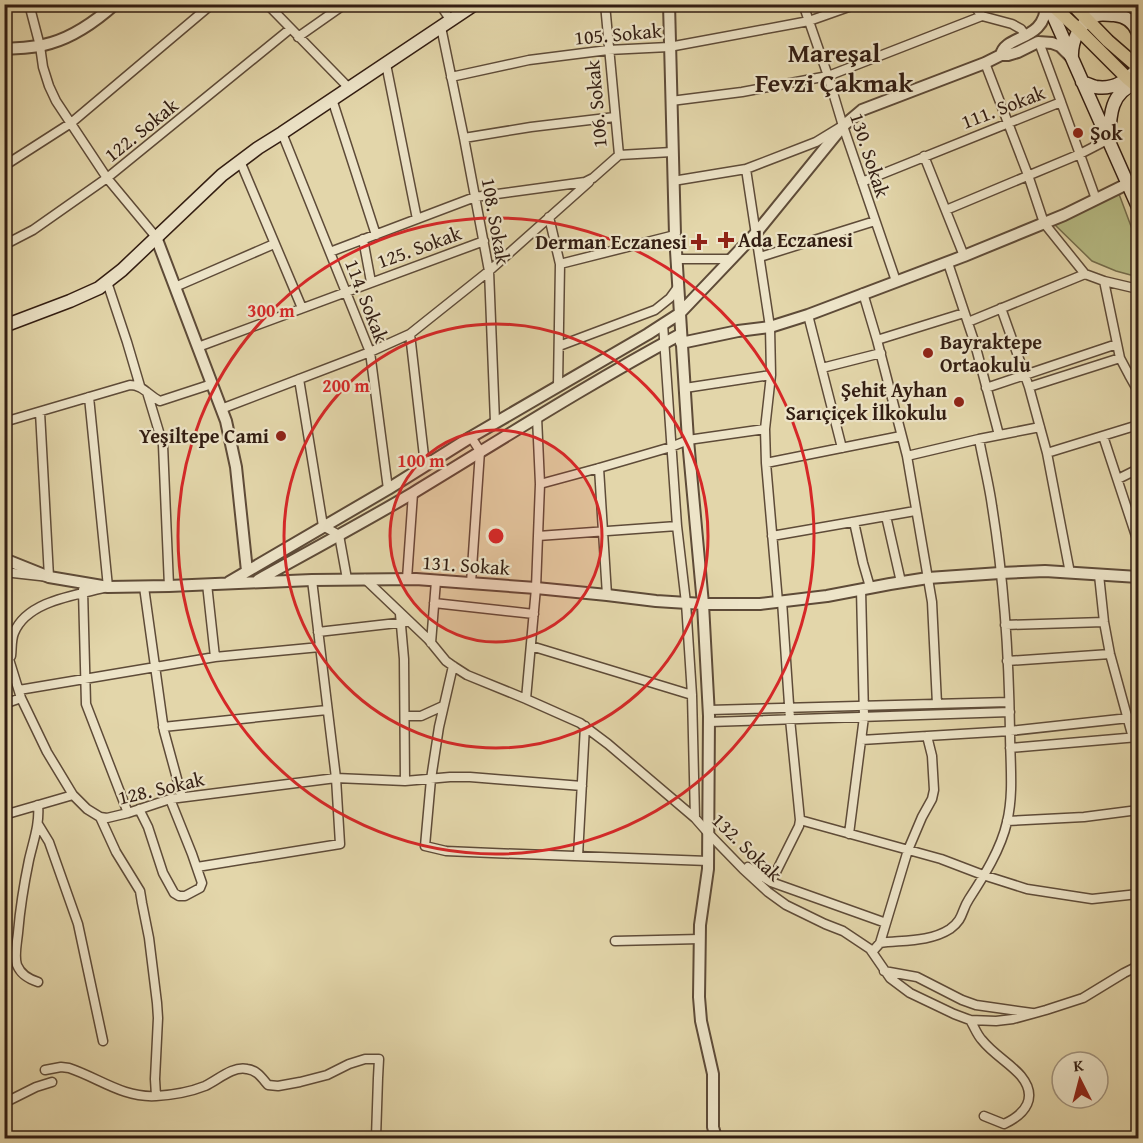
<svg xmlns="http://www.w3.org/2000/svg" width="1143" height="1143" font-family="'Gentium Book Plus',serif">
	<style>
		.green { fill: #b7bd86; stroke: #746d4c; stroke-width: 1.5 }
		.lines { fill: none; stroke-linecap: round; stroke-linejoin: round }
		.minor-casing { stroke: #5e4b38; stroke-width: 11 }
		.tertiary-casing { stroke: #5e4b38; stroke-width: 14 }
		.secondary-casing { stroke: #321d12; stroke-width: 15 }
		.primary-casing { stroke: #321d12; stroke-width: 15 }
		.minor { stroke: #ede4c8; stroke-width: 8 }
		.tertiary { stroke: #ede4c8; stroke-width: 10 }
		.secondary { stroke: #ede4c8; stroke-width: 12 }
		.primary { stroke: #e3d6aa; stroke-width: 12 }
		.ring { fill: none; stroke: #d62828; stroke-width: 3 }
		.poi-dot { fill: #8f2418; stroke: #ede4c8; stroke-width: 2 }
		.labels { text-anchor: middle; stroke-width: 4.5; stroke-linejoin: round; paint-order: stroke }
		.street-label { font-size: 20px; fill: #321d12; stroke: #ede4c8 }
		.poi-label { font-size: 20px; font-weight: bold; fill: #321d12; stroke: #ede4c8; text-anchor: start }
		.district-label { font-size: 26px; font-weight: bold; fill: #321d12; stroke: #ede4c8 }
		.centre { fill: #d62828; stroke: #ede4c8; stroke-width: 3 }
		.ring-label { font-size: 18px; text-anchor: middle; font-weight: bold; fill: #d62828; stroke: #ede4c8; stroke-width: 4.5; stroke-linejoin: round; paint-order: stroke }
	</style>
	<rect width="100%" height="100%" fill="#e3d6aa"/>
	<filter id="stains"><feTurbulence type="fractalNoise" baseFrequency=".00333" numOctaves="4"/><feColorMatrix values="0 0 0 0 .2 0 0 0 0 .09 0 0 0 0 .02 0 0 0 .5 -.17"/></filter>
	<radialGradient id="worn" r=".72"><stop offset=".6" stop-color="#630" stop-opacity="0"/><stop offset="1" stop-color="#630" stop-opacity=".3"/></radialGradient>
	<path class="green" d="M1119,194l19,51v32l-22,-6 -24,-10 -38,-37z"/>
	<g class="lines">
		<g class="minor-casing">
			<path id="minor" d="M29,4l11,42 3,21 6,19 7,15 51,77 49,59
				M267,4l82,84
				M440,4l11,17
				M803,4l25,72 15,50 53,155
				M973,4l9,12 30,8 9,5 5,7
				M441,27l23,111 25,133 6,151
				M298,37l47,-33
				M1040,45l21,57
				M985,63l43,112 16,48 41,51
				M386,64l31,155
				M451,77l78,-17 79,-10 61,-3 140,-26 48,-17
				M332,99l44,136
				M671,101l71,-9 86,-16 154,-60
				M282,133l88,219 18,137
				M464,138l67,-11 84,-10
				M4,154l4,10
				M619,155l53,-3
				M924,156l40,100
				M240,161l62,147
				M4,166l67,-43 141,-119
				M746,169l24,158 1,48 -6,54 1,34 12,139
				M673,181l73,-12 70,-27 23,-14
				M862,182l199,-80 35,97
				M946,210l134,-56 29,-15
				M549,217l11,47
				M363,239l8,43
				M4,245l29,-15 74,-52 183,-149
				M330,252l145,-55 110,-15 8,-4 26,-23 -14,-151
				M760,257l115,-36
				M676,259h55
				M948,263l27,81 24,91
				M1085,274l19,7 16,77 9,17 9,16
				M1104,281l34,8
				M107,282l20,60 13,44
				M175,287l99,-43
				M863,293l14,47 30,116 25,146 5,102
				M1001,308l28,79 18,66 23,120
				M808,315l34,133
				M968,322l117,-48
				M663,324l14,202 9,77 6,92 3,123
				M410,334l15,131
				M877,340l87,-27
				M559,346l96,-36 15,-12 8,-11
				M198,347l286,-106
				M822,368l59,-15
				M299,379l24,147 16,9 8,44
				M558,385l2,-121 115,-29
				M1029,387l91,-29
				M685,388l86,-13
				M986,388l131,-44
				M147,392l16,53 6,141
				M221,409l149,-57 40,-18 79,-63 100,-89
				M4,422l126,-37c13,0 19,11 30,16l52,-17
				M1103,436l35,106
				M471,437l9,14 -9,132
				M1047,453l91,-28
				M907,456l72,-17 61,-12
				M766,463l135,-27
				M599,468l8,127
				M1118,479l20,-10
				M540,484l59,-16 72,-21 17,-7 77,-11
				M886,516l15,66
				M854,522l9,41 7,24
				M538,536l139,-10
				M772,536l143,-25
				M4,572l45,5 -9,-165
				M1099,575l5,47 6,32 23,84
				M365,579l63,60 18,22 7,5 14,9 59,24 54,24 28,21 87,74 14,16 34,35 25,23 18,13 39,19 18,7 27,18 20,29 20,15 44,21 16,6 26,1 17,-2 33,-9 37,-12 41,-25 14,-7
				M407,579l6,-86
				M207,584l8,73
				M144,587l20,144 18,66
				M83,590l3,114 42,109
				M434,603l100,11
				M400,614l4,45 1,122
				M1005,625l99,-3
				M318,632l88,-10
				M4,643l17,55 26,54 26,43 14,14 13,8 7,1 21,-5 42,-14 166,-21 69,3 45,-4h20l112,9
				M431,643l5,-62
				M531,646l161,49
				M11,656c1,-7 0,-16 3,-23 13,-33 64,-38 94,-46l-19,-190
				M1007,661l103,-7
				M453,666l-14,61 -8,52 -6,67 21,5 46,2 216,8
				M19,690l196,-33 105,-10
				M526,699l10,-111 4,-104 -3,-67
				M4,704l17,-6
				M709,710l300,-8
				M405,716h16l22,-10
				M709,722l301,-10
				M163,727l164,-17
				M861,740l149,-9 128,-14
				M1010,748l128,-11
				M38,805c2,19 -5,37 -9,55 -5,24 -9,49 -11,73 -1,10 -4,23 -1,32 4,10 12,14 21,17
				M139,809l9,18 15,46 11,20 5,3h6l15,-8 2,-5 -10,-29 -22,-55
				M4,815l69,-20
				M100,817l16,35 24,39 2,12 7,35 8,65 1,15 -3,61 1,17
				M800,820l141,39 42,16 44,14 65,10 46,-5
				M1007,821l77,-4 54,-7
				M38,824l11,18 29,82 25,117
				M849,834l15,-117 -3,-128
				M578,856l7,-130
				M197,867l143,-23 -4,-66 -24,-198
				M748,867l23,15 115,41
				M771,882l28,-56 1,-6 -10,-101 -8,-118
				M4,890v23
				M615,941l85,-2
				M880,943l28,-93 14,-33 10,-18 2,-9 -2,-34 -5,-20
				M872,952l8,-9c23,-3 50,-1 70,-14 14,-10 11,-18 19,-30 15,-23 32,-50 38,-77 7,-29 3,-60 3,-90 -1,-75 -6,-152 -18,-226 -3,-22 -9,-45 -13,-67
				M884,971l33,6 45,23 14,5 56,8
				M970,1020c4,6 7,15 12,20 11,14 29,24 39,36 17,21 5,38 -17,48l-20,-8
				M45,1070l16,-3 8,1c30,10 54,30 87,28 16,-1 34,-4 49,-10 13,-6 27,-20 42,-17 10,1 15,9 21,16l10,1 22,-4 27,-7 22,-11 16,-5h14l-1,19 -2,60
				M4,1103l32,-16 16,-5"/>
		</g>
		<g class="tertiary-casing">
			<path id="tertiary" d="M669,4l6,231 13,205 15,164 6,112 -1,153 -8,56 -1,72 2,24 12,53v53l3,11
				M4,49c16,-1 32,-1 47,-6 24,-7 45,-22 64,-39
				M1001,55c4,-21 45,-13 45,-51
				M156,237l70,184 10,46 11,104
				M681,343l57,-12 32,-4 38,-12 156,-59 100,-41 65,-32
				M4,559l45,18 59,10 61,-1 143,-6 104,-1 120,9 71,7 49,6 47,3h57l67,-8 63,-12 38,-6 72,-5 45,-2 93,6
				M258,580c52,-29 104,-57 155,-87 89,-54 177,-110 268,-159
				M229,582l159,-93 83,-52 177,-103 31,-20 77,-81 87,-107 19,-16 123,-47 16,-8h7l10,-3 20,-10 14,1 8,3 10,10"/>
		</g>
		<g class="secondary-casing">
			<path id="secondary" d="M1048,4l90,203
				M1075,4c13,6 27,6 40,0
				M1072,58c-1,-16 7,-35 23,-42 5,-3 13,-1 19,-1 12,1 20,7 24,18
				M1082,82c4,1 9,4 14,5 17,3 32,-7 42,-19
				M1109,137c1,-22 2,-45 26,-53
				M4,326l66,-25 29,-13 23,-18 100,-95 36,-27 24,-15 193,-129"/>
		</g>
		<g class="primary-casing">
			<path id="primary" d="M1051,4l28,26 48,48 11,9
				M1072,4l36,37 30,26"/>
		</g>
		<use href="#minor" class="minor"/>
		<use href="#tertiary" class="tertiary"/>
		<use href="#secondary" class="secondary"/>
		<use href="#primary" class="primary"/>
	</g>
	<circle cx="496" cy="536" r="106" fill="#d62828" fill-opacity=".12"/>
	<g class="ring">
		<circle cx="496" cy="536" r="106"/>
		<circle cx="496" cy="536" r="212"/>
		<circle cx="496" cy="536" r="318"/>
	</g>
	<g class="poi-dot">
		<circle cx="1078" cy="133" r="6"/>
		<path d="M723 231h6v6h6v6h-6v6h-6v-6h-6v-6h6z"/>
		<path d="M696 233h6v6h6v6h-6v6h-6v-6h-6v-6h6z"/>
		<circle cx="928" cy="353" r="6"/>
		<circle cx="959" cy="402" r="6"/>
		<circle cx="281" cy="436" r="6"/>
	</g>
	<g class="labels">
		<g class="street-label">
			<text transform="translate(618 34) rotate(-5)" y="7">105. Sokak</text>
			<text transform="translate(596 104) rotate(-95)" y="7">106. Sokak</text>
			<text transform="translate(1003 107) rotate(-21)" y="7">111. Sokak</text>
			<text transform="translate(141 130) rotate(-39)" y="7">122. Sokak</text>
			<text transform="translate(870 155) rotate(72)" y="7">130. Sokak</text>
			<text transform="translate(496 221) rotate(80)" y="7">108. Sokak</text>
			<text transform="translate(419 247) rotate(-20)" y="7">125. Sokak</text>
			<text transform="translate(367 301) rotate(69)" y="7">114. Sokak</text>
			<text transform="translate(466 565) rotate(4)" y="7">131. Sokak</text>
			<text transform="translate(161 788) rotate(-13)" y="7">128. Sokak</text>
			<text transform="translate(747 847) rotate(44)" y="7">132. Sokak</text>
		</g>
		<g class="poi-label">
			<text x="1090" y="140">Şok</text>
			<text x="738" y="247">Ada Eczanesi</text>
			<text x="687" y="249" text-anchor="end">Derman Eczanesi</text>
			<text x="940" y="349">Bayraktepe<tspan x="940" dy="23">Ortaokulu</tspan></text>
			<text x="947" y="397" text-anchor="end">Şehit Ayhan<tspan x="947" dy="23">Sarıçiçek İlkokulu</tspan></text>
			<text x="269" y="443" text-anchor="end">Yeşiltepe Cami</text>
		</g>
		<g class="district-label">
			<text x="834" y="62">Mareşal<tspan x="834" dy="30">Fevzi Çakmak</tspan></text>
		</g>
	</g>
	<circle cx="496" cy="536" r="9" class="centre"/>
	<g class="ring-label">
		<text x="271" y="317">300 m</text>
		<text x="346" y="392">200 m</text>
		<text x="421" y="467">100 m</text>
	</g>
	<rect width="1143" height="1143" fill="none" stroke="#e3d6aa" stroke-width="24"/>
	<rect x="6" y="6" width="1131" height="1131" fill="none" stroke="#321d12" stroke-width="3"/>
	<rect x="12" y="12" width="1119" height="1119" fill="none" stroke="#321d12" stroke-width="1.5"/>
	<g transform="translate(1080 1080) rotate(354)"><circle r="28" fill="#ede4c8" stroke="#a2947f" stroke-width="1.5"/>
	<path d="M0-4.5L10 22L0 15L-10 22Z" fill="#8f2418"/>
	<text y="-9" font-size="16" font-weight="bold" text-anchor="middle" fill="#321d12">K</text>
	</g>
	<rect width="100%" height="100%" filter="url(#stains)"/>
	<rect width="100%" height="100%" fill="url(#worn)"/>
</svg>
